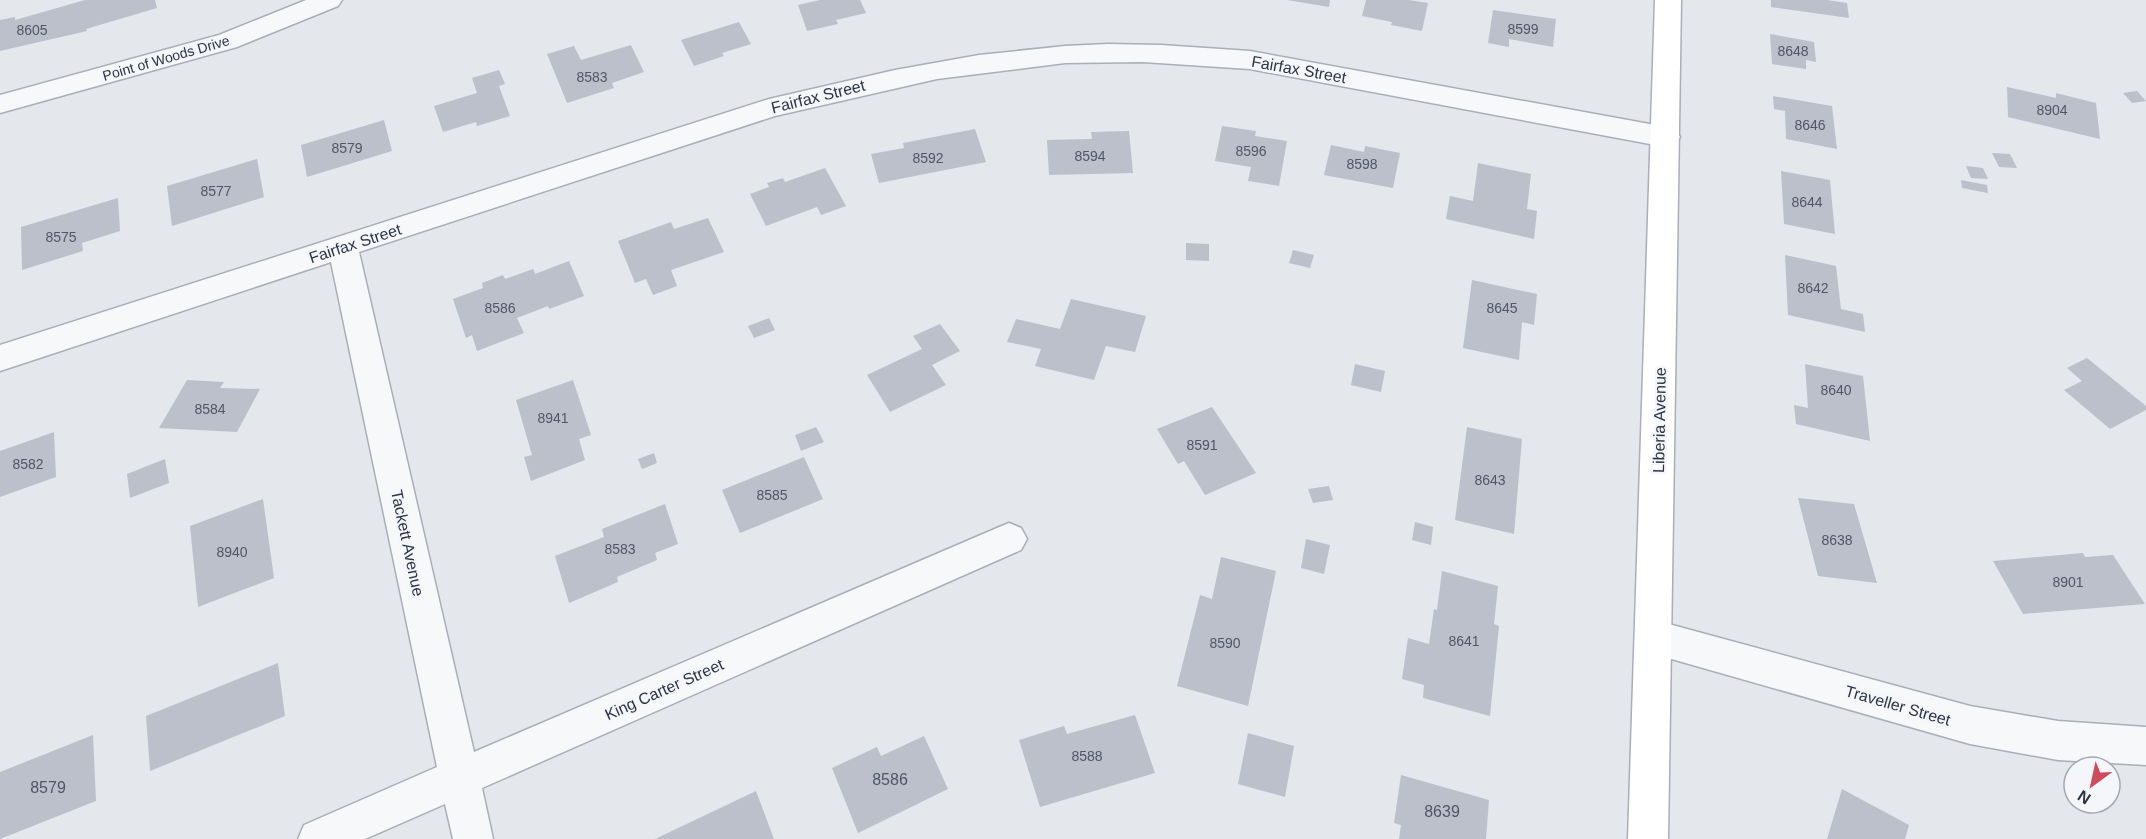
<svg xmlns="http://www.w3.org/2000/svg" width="2146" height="839" font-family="Helvetica,sans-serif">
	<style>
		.building { fill: #bbc0ca }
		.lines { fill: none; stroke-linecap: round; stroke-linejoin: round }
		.street-casing { stroke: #a9aeb7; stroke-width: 3 }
		.secondary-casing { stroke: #a9aeb7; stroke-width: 3 }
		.street { fill: #f7f8fa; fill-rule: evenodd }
		.secondary { fill: #fff; fill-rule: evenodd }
		.labels { text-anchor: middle; stroke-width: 5; stroke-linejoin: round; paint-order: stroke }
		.number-label { font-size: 14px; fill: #4f5766 }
		.far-street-label { font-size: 14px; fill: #2b3445; stroke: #f4f6f9 }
		.street-label { font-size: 16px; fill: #2b3445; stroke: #f4f6f9 }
		.near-number-label { font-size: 16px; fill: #4f5766 }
	</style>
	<rect width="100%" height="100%" fill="#e4e7ec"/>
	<path class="building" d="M85,0h70l2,8 -71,21 1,2 -87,20v-31l15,-3v3z
		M820,0h40l6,13 -30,7 2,4 -31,7 -9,-26z
		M1287,0h43l-1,7z
		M1366,0h43l19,3 -6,28 -31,-6 1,-3 -30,-6z
		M1771,0h56l20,3 2,15 -78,-11z
		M1493,10l63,9 -3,28 -44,-8v8l-21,-4z
		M739,22l12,22 -29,9 2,3 -30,10 -13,-26z
		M1770,34l44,8 2,20 -10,-2v9l-34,-5z
		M631,45l13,27 -32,11 2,5 -47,15 -20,-49 27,-8 7,14z
		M499,70l6,14 -6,2 11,30 -33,10 -1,-4 -33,10 -9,-26 43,-13 -5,-15z
		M2007,87l49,11v-5l40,10 4,36 -92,-22z
		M2137,91l9,10 -14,2 -9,-10z
		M1773,96l59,10 5,43 -51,-10 -1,-28 -11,-2z
		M384,120l8,31 -85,26 -6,-32z
		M1222,126l34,5 -1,5 32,5 -8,45 -31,-5 3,-14 -36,-6z
		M975,129l11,33 -107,21 -8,-29 33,-6 -1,-5z
		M1129,131l4,42 -84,2 -2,-35 45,-1 -1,-7z
		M1331,145l33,7 1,-6 35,7 -7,35 -69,-13z
		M1992,153l18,1 7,14 -18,-1z
		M257,159l7,38 -92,29 -5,-40z
		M1478,163l53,11 -4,35 10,2 -3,28 -88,-20 4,-23 23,5z
		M1966,166l17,2 5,11 -17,-1z
		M825,168l21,38 -25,9 -4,-8 -51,19 -16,-32 19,-7 -2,-4 16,-5 2,4z
		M1781,171l49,9 5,54 -51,-10z
		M1961,180l26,5 1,8 -26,-5z
		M118,198l2,33 -38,12 1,8 -61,19 -1,-43z
		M708,218l16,34 -53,18 6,16 -24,9 -7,-16 -11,4 -17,-42 53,-19 3,7z
		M1186,243l23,1v17l-23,-1z
		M1293,250l21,5 -4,13 -21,-5z
		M1785,255l51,11 5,43 22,5 2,18 -77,-17z
		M569,261l15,35 -35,13 -1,-3 -31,12 7,15 -47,18 -5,-16 -6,3 -13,-39 30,-11 -1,-5 21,-8 2,4 28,-10 2,5z
		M1472,280l65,14 -3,31 -12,-3 -3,38 -56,-12z
		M1071,299l75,17 -11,36 -29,-6 -12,34 -59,-14 6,-17 -34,-7 9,-23 44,10z
		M769,318l6,12 -21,8 -6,-12z
		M940,324l20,27 -28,14 14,20 -56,27 -23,-37 55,-26 -9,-13z
		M2087,358l59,48v4l-36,19 -46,-39 18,-9 -15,-13z
		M1355,364l30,7 -4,21 -30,-7z
		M1805,364l58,12 7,65 -74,-17 -2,-19 14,3z
		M187,380l37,2 -4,6 40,1 -23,43 -78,-4z
		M573,380l18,55 -12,4 6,21 -54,21 -7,-24 8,-2 -16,-55z
		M1212,407l44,66 -51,22 -21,-34 -6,3 -21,-35z
		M816,427l8,15 -23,9 -6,-16z
		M1467,427l55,12 -8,95 -59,-14z
		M54,432l2,45 -56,20v-46z
		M654,453l3,10 -15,6 -4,-10z
		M804,457l19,42 -83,34 -18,-43z
		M165,459l4,24 -39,15 -3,-24z
		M1329,486l4,14 -20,3 -5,-14z
		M1798,498l56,6 23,79 -59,-7z
		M263,499l11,79 -76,29 -8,-81z
		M665,504l13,40 -23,9 2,7 -40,17 1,5 -49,21 -14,-47 49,-19 -2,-8z
		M1415,522l18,5 -2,18 -19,-5z
		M1306,539l24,6 -6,29 -23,-6z
		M2083,553l2,4 28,-2 32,49 -122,10 -30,-53z
		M1221,557l55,14 -28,135 -71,-20 23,-91 12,4z
		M1442,571l56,15 -4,38 5,2 -9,90 -67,-18 1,-13 -22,-6 6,-41 21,6 5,-35 3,1z
		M278,663l7,53 -135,55 -4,-55z
		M1135,715l20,58 -115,34 -21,-67 45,-14 3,8z
		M1248,733l46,13 -9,51 -47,-13z
		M93,735l3,66 -96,38v-67z
		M924,736l24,53 -90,44 -26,-65 45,-21 4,9z
		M1401,775l88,25 -3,39h-87l2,-14 -7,-2z
		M1842,789l67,36 -4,14h-78z
		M756,791l18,48h-119z"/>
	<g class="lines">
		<g class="street-casing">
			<path id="street" d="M306,0h36l-4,6 -101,41 -237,66v-18l219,-60z
				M1108,44l53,1 89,6 416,76 10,3 4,7 -4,7 -10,3 -416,-78 -107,-7 -78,1 -128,16 -162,37 -416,136 115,500 523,-224 12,-5 12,5 6,11 -6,11 -539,238 11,51h-40l-8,-35 -80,35h-67l6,-14 133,-58 -106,-505 -331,109v-26l769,-246 126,-29 84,-15 86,-9z
				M1654,620l316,86 88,15 88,6v38l-88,-5 -88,-16 -316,-90 -13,-5 -6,-12 6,-12z"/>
		</g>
		<g class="secondary-casing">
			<path id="secondary" d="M1655,0h26l-13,839h-40z"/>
		</g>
		<use href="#street" class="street"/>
		<use href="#secondary" class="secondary"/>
	</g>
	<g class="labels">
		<g class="number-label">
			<text x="1523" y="34">8599</text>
			<text x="32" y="35">8605</text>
			<text x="1793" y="56">8648</text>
			<text x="592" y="82">8583</text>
			<text x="2052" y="115">8904</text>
			<text x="1810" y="130">8646</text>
			<text x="347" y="153">8579</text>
			<text x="1251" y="156">8596</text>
			<text x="1090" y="161">8594</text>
			<text x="928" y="163">8592</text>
			<text x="1362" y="169">8598</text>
			<text x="216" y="196">8577</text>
			<text x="1807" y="207">8644</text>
			<text x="61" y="242">8575</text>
			<text x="1813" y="293">8642</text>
			<text x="500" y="313">8586</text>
			<text x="1502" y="313">8645</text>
			<text x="1836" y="395">8640</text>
			<text x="210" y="414">8584</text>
			<text x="553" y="423">8941</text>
			<text x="1202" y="450">8591</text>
			<text x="28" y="469">8582</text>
			<text x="1490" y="485">8643</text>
			<text x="772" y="500">8585</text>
			<text x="1837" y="545">8638</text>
			<text x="620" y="554">8583</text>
			<text x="232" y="557">8940</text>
			<text x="2068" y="587">8901</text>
			<text x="1464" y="646">8641</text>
			<text x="1225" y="648">8590</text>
			<text x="1087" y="761">8588</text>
		</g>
		<g class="far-street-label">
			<text transform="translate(166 58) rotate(-16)" y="5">Point of Woods Drive</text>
		</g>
		<g class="street-label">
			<text transform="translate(1299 69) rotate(10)" y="6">Fairfax Street</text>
			<text transform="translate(818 96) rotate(-14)" y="6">Fairfax Street</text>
			<text transform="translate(355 243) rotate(-18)" y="6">Fairfax Street</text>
			<text transform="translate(1659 420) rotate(-89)" y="6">Liberia Avenue</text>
			<text transform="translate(408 543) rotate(78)" y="6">Tackett Avenue</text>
			<text transform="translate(664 689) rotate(-24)" y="6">King Carter Street</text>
			<text transform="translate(1898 705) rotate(16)" y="6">Traveller Street</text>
		</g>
		<g class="near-number-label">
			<text x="890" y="785">8586</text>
			<text x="48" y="793">8579</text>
			<text x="1442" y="817">8639</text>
		</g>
	</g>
	<g transform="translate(2092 785) rotate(213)"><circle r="28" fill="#f4f6f9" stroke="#a4a8b1" stroke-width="1.5"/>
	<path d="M0-4.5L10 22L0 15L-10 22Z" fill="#d1495b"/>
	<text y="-9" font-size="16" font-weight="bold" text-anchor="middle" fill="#2b3445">N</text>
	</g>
</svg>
